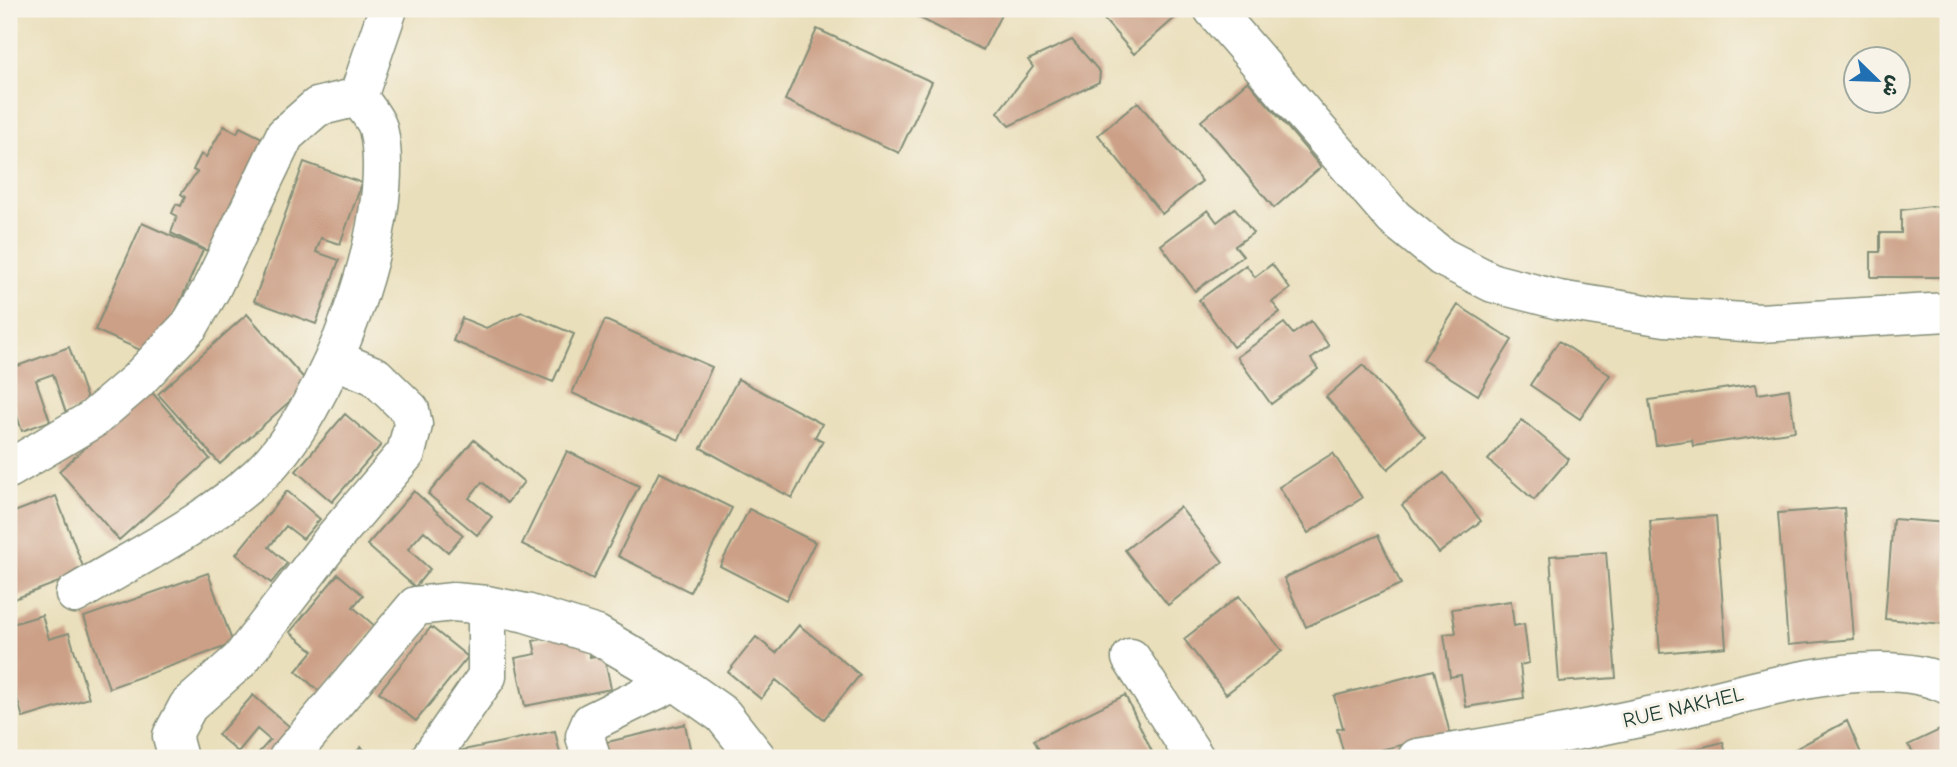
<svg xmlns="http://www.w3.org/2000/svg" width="1957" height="767" font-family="'Comic Neue','Playpen Sans Arabic',sans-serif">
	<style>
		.building { fill: #cca087 }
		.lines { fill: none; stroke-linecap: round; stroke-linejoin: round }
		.minor-casing { stroke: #848e78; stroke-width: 41 }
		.minor { stroke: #fff; stroke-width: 38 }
		.labels { text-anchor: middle; stroke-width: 6; stroke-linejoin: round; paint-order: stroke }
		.street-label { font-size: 21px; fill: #1f3d34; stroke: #f7f3e8 }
	</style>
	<rect width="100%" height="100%" fill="#f7f3e8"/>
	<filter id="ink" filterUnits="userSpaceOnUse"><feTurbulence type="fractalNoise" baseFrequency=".0143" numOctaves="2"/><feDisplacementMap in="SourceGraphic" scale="14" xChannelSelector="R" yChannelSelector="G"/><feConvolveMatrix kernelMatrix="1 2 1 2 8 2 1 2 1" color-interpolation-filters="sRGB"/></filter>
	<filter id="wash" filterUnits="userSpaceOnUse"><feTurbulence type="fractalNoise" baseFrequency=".00686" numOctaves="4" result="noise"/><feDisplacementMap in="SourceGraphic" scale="28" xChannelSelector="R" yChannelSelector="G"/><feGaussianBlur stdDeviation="1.57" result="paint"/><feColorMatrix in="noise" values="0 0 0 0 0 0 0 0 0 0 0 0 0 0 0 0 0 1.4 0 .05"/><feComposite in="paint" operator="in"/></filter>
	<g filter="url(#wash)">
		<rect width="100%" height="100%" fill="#eadfbb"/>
		<g id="blocks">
			<path class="building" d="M902,9h102l-21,41z
				M1095,9h90l-51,45z
				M817,29l115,53 -33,71 -114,-53z
				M1072,40l28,32 -1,10 -90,44 -11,-14 35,-45 -5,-7z
				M1248,81l73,86 -47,41 -73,-87z
				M1138,102l64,79 -40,33 -64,-79z
				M224,126l13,7 3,-6 28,14 -58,111 -39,-19 6,-17 -5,-3 4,-9 5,2 4,-9 -4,-3 16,-22 -4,-2 8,-16 5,3z
				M304,162l58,21 -22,61 -19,-6 -5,14 23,8 -23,64 -62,-23z
				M1931,206l17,2v69h-77v-25h9v-19h21v-23z
				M1235,208l18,25 -18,13 8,10 -48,35 -34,-46 47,-35 9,12z
				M142,223l61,27 -47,107 -61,-27z
				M1272,264l18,25 -18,13 8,10 -47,35 -34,-47 47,-35 9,12z
				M1458,305l54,35 -34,55 -55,-35z
				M522,312l52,22 -21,48 -100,-41 9,-23 24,10z
				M247,314l62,70 -89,80 -62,-70z
				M605,320l107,47 -33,73 -107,-47z
				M1311,321l18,25 -18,13 7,10 -47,35 -34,-47 47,-34 9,11z
				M1559,341l51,34 -30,44 -50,-34z
				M69,347l20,58 -23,8 -13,-39 -17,6 14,41 -28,10 -13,-39v-23z
				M1363,365l62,72 -37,32 -62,-72z
				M738,379l84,45 -7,13 8,4 -31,57 -91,-50z
				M1756,384l2,10 31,-5 6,42 -102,15 -1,-6 -36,5 -7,-45z
				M150,390l60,69 -91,81 -60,-69z
				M345,414l36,31 -49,57 -36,-31z
				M1522,420l47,39 -35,41 -46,-40z
				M474,440l50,42 -17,21 -25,-21 -13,16 23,19 -15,18 -49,-41z
				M567,451l72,35 -46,93 -71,-35z
				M1333,453l29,45 -54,35 -29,-46z
				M659,472l73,36 -42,84 -72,-36z
				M1444,473l37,48 -42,32 -37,-48z
				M287,491l33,28 -17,20 -17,-13 -17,21 18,16 -16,20 -35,-29z
				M414,491l49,44 -15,17 -24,-21 -16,18 22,20 -15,18 -48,-42z
				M56,496l29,76 -76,29v-87z
				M1180,507l43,55 -55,43 -43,-55z
				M1844,508l10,131 -66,6 -10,-132z
				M749,509l66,33 -29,58 -66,-34z
				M1716,516l10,131 -66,6 -10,-132z
				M1893,519l55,4 -3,101 -60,-5z
				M1378,535l23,49 -95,43 -22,-49z
				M1606,552l10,126 -57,4 -9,-126z
				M208,573l25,71 -124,44 -25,-71z
				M338,574l25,21 -10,12 23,20 -55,66 -25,-22 17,-20 -23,-19z
				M1239,596l43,55 -56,43 -42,-55z
				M1511,601l3,25 10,-2 5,39 -9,2 4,33 -58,9 -5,-32 -11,2 -6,-43 12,-1 -4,-24z
				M42,615l7,24 20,-6 20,65 -66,20 -14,-46v-47z
				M799,625l61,50 -36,44 -48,-39 -15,19 -33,-27 28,-35 20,16z
				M431,627l37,30 -52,64 -37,-29z
				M567,634l21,9 2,14 14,-3 7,35 -86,17 -10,-48 21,-4 -3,-13z
				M1434,670l16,64 -105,24 -8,-29 6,-1 -9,-32z
				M253,695l44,38 -22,25h-21l16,-18 -13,-11 -19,23 -20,-17z
				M1125,695l30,63h-112l-9,-18z
				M1847,721l16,37h-75l-2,-4z
				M685,724l7,34h-86l-3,-15z
				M1948,726v32h-30l-10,-13z
				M555,731l6,27h-111l-1,-5z
				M1723,742l4,16h-64v-1z
				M361,747l13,11h-23z"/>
		</g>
	</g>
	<g filter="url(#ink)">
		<use href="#blocks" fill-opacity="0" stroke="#848e78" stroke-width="2"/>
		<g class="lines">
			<g class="minor-casing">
				<path id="minor" d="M1213,9l181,209 48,39 51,26 66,17 106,17 95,6 188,-11
					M9,469l84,-50 43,-37 54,-57 21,-36 74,-154 32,-28 41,-10
					M75,594c61,-37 130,-70 183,-118 69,-63 142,-256 120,-348 -3,-10 -14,-22 -20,-31l30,-88
					M1131,658l64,100
					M178,758l-6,-22 16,-30 52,-46 93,-121 73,-86 7,-28 -3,-15 -35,-34 -39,-16
					M288,758l128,-152 37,-4 34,3 39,8 71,22 78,46 48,34 34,43
					M430,758l57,-82v-71
					M591,758l-6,-22 6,-14 84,-41
					M1417,758c82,-12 164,-27 246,-45 77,-16 213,-64 285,-28"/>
			</g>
			<use href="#minor" class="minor"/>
		</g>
	</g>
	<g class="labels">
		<g class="street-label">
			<text transform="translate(1683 707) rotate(-13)" y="7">RUE NAKHEL</text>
		</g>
	</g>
	<rect width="1957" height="767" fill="none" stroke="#f7f3e8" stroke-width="35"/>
	<g transform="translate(1877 80) rotate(113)"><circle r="33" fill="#f7f3e8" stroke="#a1aaa0" stroke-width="2"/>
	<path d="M0-5L12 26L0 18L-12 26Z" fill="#1f6fb2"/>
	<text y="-10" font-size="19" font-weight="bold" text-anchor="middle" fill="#1f3d34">ش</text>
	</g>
</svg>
